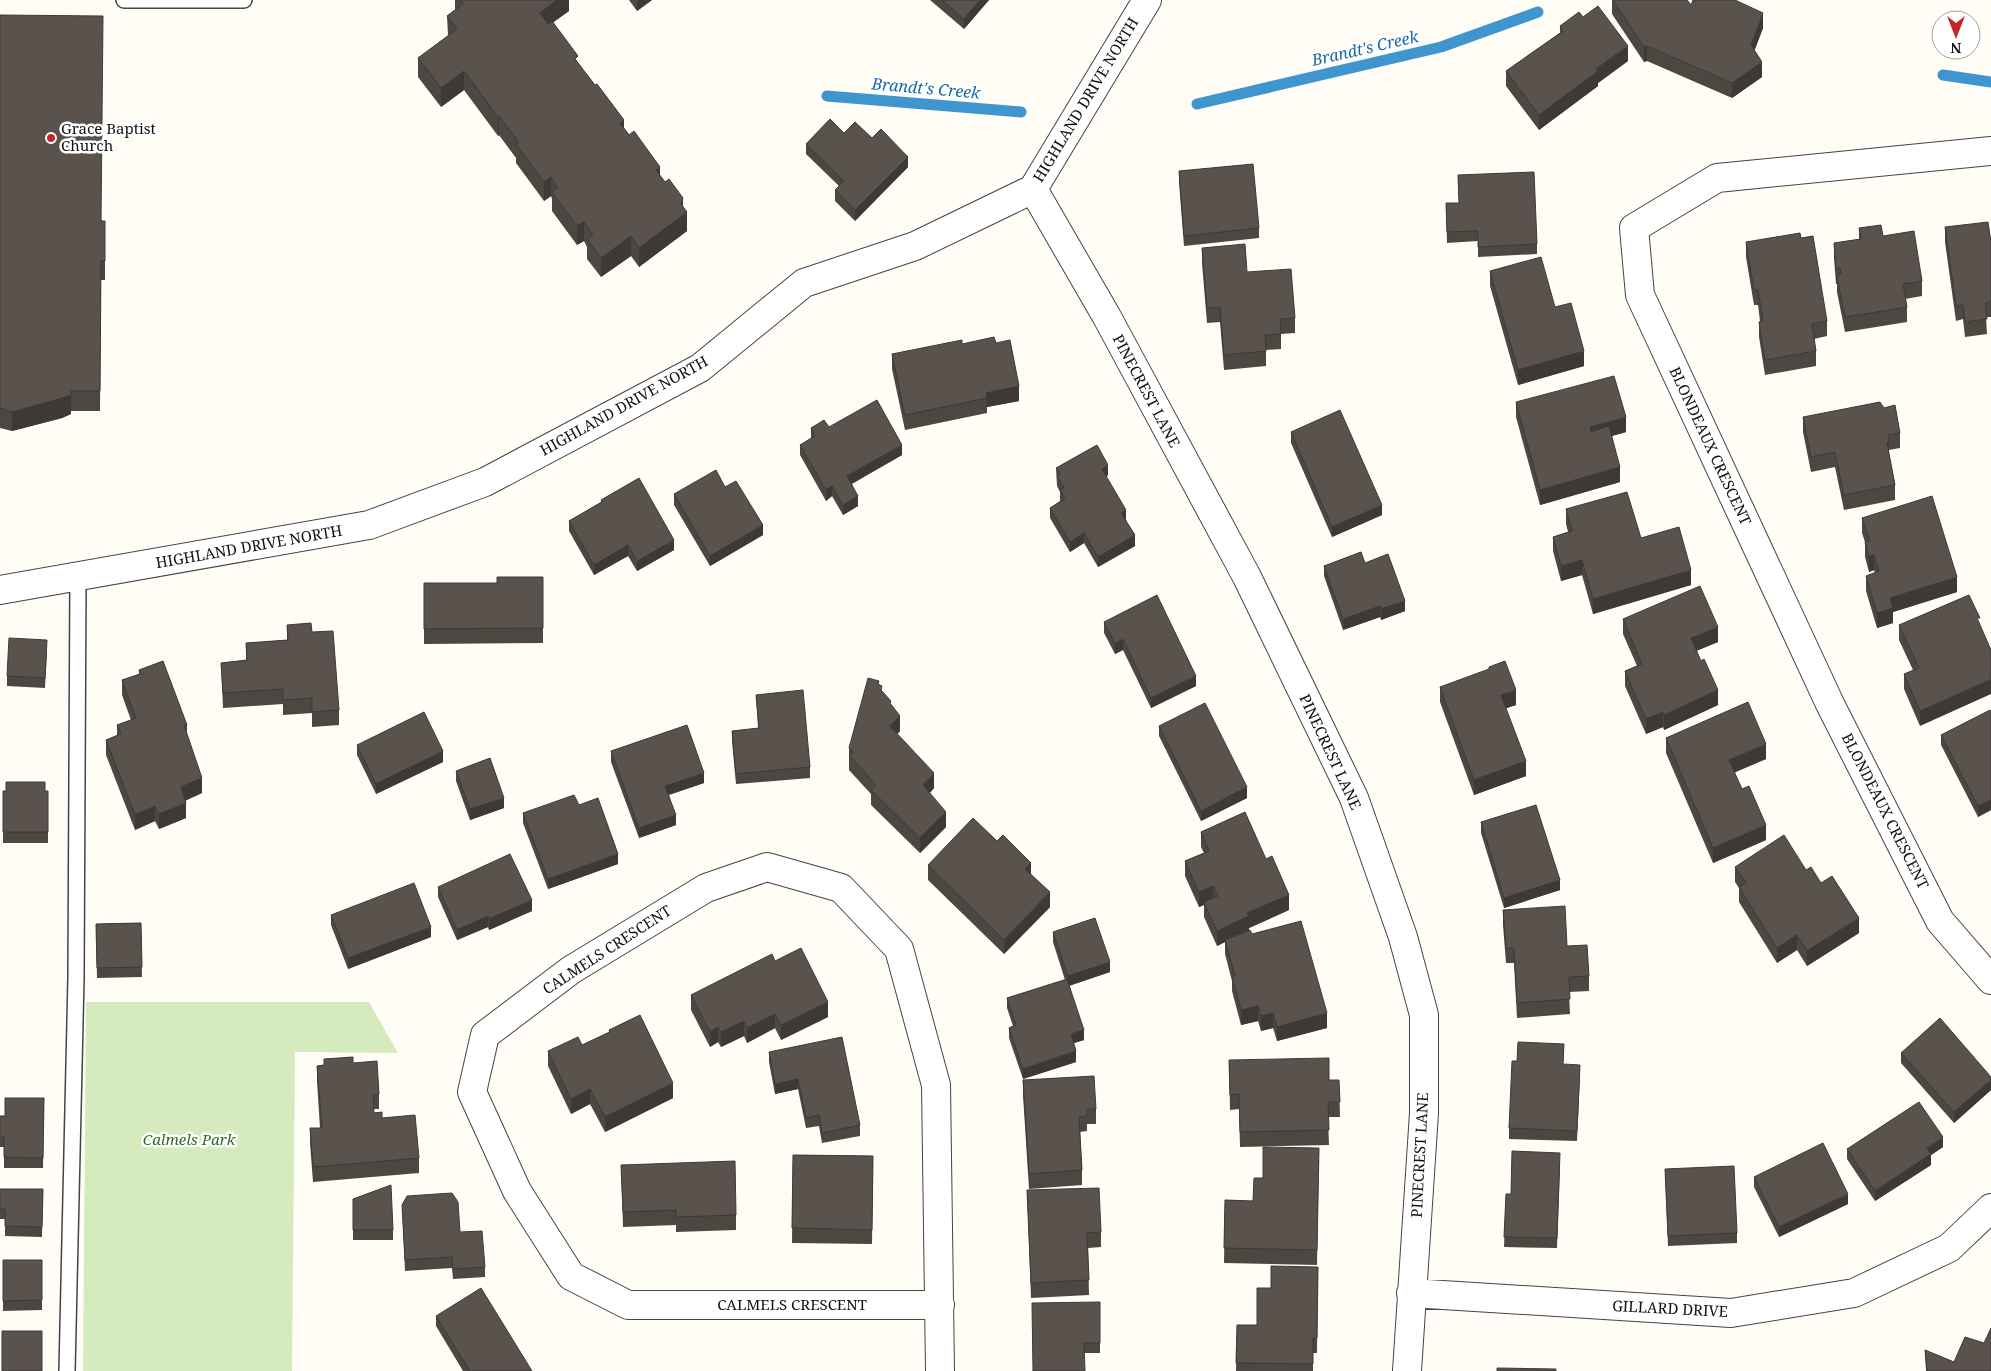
<svg xmlns="http://www.w3.org/2000/svg" width="1991" height="1371" font-family="'Noto Serif',serif">
	<style>
		.green { fill: #d5ebbd }
		.lines { fill: none; stroke-linecap: round; stroke-linejoin: round }
		.stream { stroke: #3f96cf; stroke-width: 11 }
		.service-casing { stroke: #444; stroke-width: 18 }
		.minor-casing { stroke: #444; stroke-width: 30 }
		.service { stroke: #fff; stroke-width: 15 }
		.minor { stroke: #fff; stroke-width: 28 }
		.wall { fill: #4d4742 }
		.shaded-wall { fill: #3f3936 }
		.building { fill: #5a524d; stroke: #3f3936 }
		.poi-dot { fill: #c4262e; stroke: #fff; stroke-width: 2 }
		.labels { text-anchor: middle; stroke-width: 5; stroke-linejoin: round; paint-order: stroke }
		.street-label { font-size: 15px; fill: #111; stroke: #fff }
		.poi-label { font-size: 15px; fill: #111; stroke: #fff; text-anchor: start }
		.park-label { font-size: 15px; font-style: italic; fill: #2f6b1f; stroke: #fff }
		.water-label { font-size: 16px; font-style: italic; fill: #1768a6; stroke: #fff }
	</style>
	<rect width="100%" height="100%" fill="#fffdf5"/>
	<path class="green" d="M86,1002h283l29,51 -103,-1 -3,319h-209z"/>
	<g class="lines">
		<path class="stream" d="M1943,75l48,7
			M827,96l194,16
			M1197,104l244,-57 97,-35"/>
		<g class="service-casing">
			<path id="service" d="M124,0h120
				M67,1371l9,-393 2,-402"/>
		</g>
		<g class="minor-casing">
			<path id="minor" d="M1991,151l-274,27 -83,50 6,67 190,409 110,217 51,59
				M1033,189l74,128 140,260 107,221 49,139 21,78v98l-17,258
				M0,590l369,-65 116,-43 215,-114 104,-85 111,-37 118,-57 114,-189
				M1411,1293l320,20 123,-20 95,-45 42,-40
				M940,1305h-312l-57,-29 -54,-85 -45,-99 13,-57 86,-65 135,-82 61,-21 74,21 58,61 37,136 4,286"/>
		</g>
		<use href="#service" class="service"/>
		<use href="#minor" class="minor"/>
	</g>
	<path class="wall" d="M455,0h114v11l-16,11 25,41 46,65 59,78 4,25 -48,36 -8,-11 -30,21 -14,-18v-12l-3,-6 -7,4 -25,-34v-12l-1,-3 -7,5 -28,-38v-5l-17,-23 -1,1 -34,-46 -23,17 -23,-30v-19l30,-22 -1,-20 8,-6z
		M629,0h23l-15,11z
		M930,0h59l-25,29z
		M1612,0h75l4,5 72,23 -9,23 8,26 -30,21 -85,-37 -3,1 -32,-48z
		M0,15l102,206 3,20v39h-4l-1,131h-29v3l-9,4 -50,13 -12,-3z
		M1583,17l45,44 -30,22v3l-59,44 -33,-44v-15l54,-38v-7z
		M844,133l28,5 36,29 -53,54 -20,-20v-11l4,-4 -33,-32v-10z
		M1179,171l80,57v10l-75,8 -5,-64z
		M1458,175l79,69v10l-59,3v-16l-31,2 -1,-40h13z
		M1945,227l46,15v75h-5l1,17 -22,3 -2,-18 -7,2 -11,-79z
		M1859,228l24,8 39,45v15l-17,3 2,8v15l-62,10 -8,-40v-8h-1l-2,-26v-15l25,-4z
		M1801,238l26,83v15l-13,3 2,12v15l-51,9 -6,-38v-15l1,-1 -2,-16h-4l-8,-48v-15z
		M1202,248l45,24 48,46v15l-14,1v15l-15,1v16l-42,4 -4,-48 -13,1 -5,-60z
		M1490,271l65,36 29,59 -66,19 -28,-99z
		M996,343l23,58 -32,6v6l-82,17 -13,-61v-15l70,-10z
		M1516,402l110,30 -14,4 8,46 -80,23 -24,-88z
		M1803,417l97,16v15l-11,2v4l6,31v15l-51,10 -9,-43 -24,5 -8,-40z
		M829,427l73,28 -50,29 6,22 -15,9 -11,-19 -6,5 -26,-46v-10l11,-7v-10z
		M1291,432l91,83 -50,22 -41,-94z
		M1056,468l52,7 -2,2 20,43 9,26 -37,21 -14,-24 -14,9 -20,-34v-10l10,-7v-9l-3,-6z
		M725,487l38,48 -53,31 -36,-61v-11z
		M601,500l73,50 -37,21 -9,-15 -34,19 -25,-44v-10l32,-19z
		M1566,509l75,29 50,47 -98,29 -11,-39 -21,6 -8,-30v-14l15,-5 -2,-8z
		M1862,518l95,74 -64,20v11l-16,5 -11,-37v-15l9,-3 -1,-3 -5,2 -4,-15v-15l-3,-9z
		M1365,563l40,48 -24,9 -1,-3 -37,13 -19,-54v-10z
		M543,577v66l-119,1v-61h73z
		M1969,595l-49,131 -16,-37v-15l9,-4 -14,-30v-15z
		M1623,619l95,23 -22,9 22,54 -54,25 -1,-3 -17,7 -21,-48v-15l12,-5 -14,-32z
		M1104,622l92,64 -45,22 -28,-58 -8,4 -11,-21z
		M287,625l25,7 27,78v15l-27,2v-14l-29,2v-11l-60,4 -2,-45 25,-3v-17l41,-3z
		M47,650l-2,38 -38,-2v-10z
		M139,670l48,55v11l15,57 -17,8 1,17 -27,11 -4,-8 -20,9 -29,-75v-15l11,-5v-10l14,-5 -9,-25v-15l17,-6z
		M879,684l3,8 9,13 9,26 -3,3 37,54 -4,5 16,34 -26,26 -49,-48v-11l-22,-24v-22z
		M1440,687l76,18 -10,3 20,68 -52,19 -34,-93z
		M756,695l54,72v11l-74,6 -4,-43v-10l26,-3z
		M1991,712v98l-13,7 -37,-72v-10z
		M1159,726l88,72 -46,23 -42,-85z
		M1666,738l100,21 -32,13 32,68 -53,23 -47,-110z
		M357,745l86,17 -67,32 -19,-39z
		M611,751l93,32 -35,12 7,30 -37,13 -28,-76z
		M456,771l48,37 -34,12 -14,-39z
		M3,791h45v52h-45z
		M579,805l39,59 -70,25 -25,-66v-10z
		M1481,822l79,68 -56,18 -23,-75z
		M1201,832l65,27 23,51 -40,18v2l78,98 -50,13 -4,-13 -12,3 -3,-10 -17,4 -9,-34v-10l-7,-27v-12l-8,4 -13,-29v-12l-5,2 -14,-31v-15l19,-8 -3,-6z
		M997,841l34,33 19,33 -46,47 -76,-74v-15z
		M1735,867l71,3 15,13 38,50 -52,33 -10,-16 -20,13 -38,-61v-14l-4,-6z
		M438,887l94,24 -43,19 -1,-3 -31,13 -19,-43z
		M1503,910l64,36 22,30v15l-20,1 1,22 -53,4 -3,-55h-8l-3,-38z
		M331,915l100,22 -83,32 -17,-44z
		M141,923l1,54 -45,1 -1,-54z
		M1053,932l57,40 -41,14 15,54 -10,3 2,19 -53,17 -14,-41v-10l4,-2 -6,-18v-10l58,-18 -12,-38z
		M775,961l53,56 -47,23 -6,-12 -28,15 -3,-7 -23,11 -3,-5 -8,5 -19,-37v-15z
		M609,1030l64,68 -68,34 -15,-28 -19,10 -23,-48v-15l34,-6 27,-13z
		M769,1052l91,73v11l-38,7 -3,-17 -13,2 -8,-39 -23,5 -6,-32z
		M1901,1053l90,24v13l-37,33 -53,-60z
		M1564,1054l-1,10 17,11 -3,66 -68,-2v-11l8,-67z
		M1229,1060l100,20h10l1,37h-12l1,28 -89,2 -1,-38 -9,1z
		M353,1063l26,31v15h-5v4l8,5 37,40v15l-106,9 -3,-39v-15h10l-3,-47v-15z
		M1023,1080l73,29v15h-9v7l-7,1 2,38v15l-53,4 -6,-94z
		M44,1098l-1,70h-39v-21h-4v-31h5z
		M1943,1147l-12,8v10l-56,36 -28,-42v-10z
		M1319,1148l-2,117 -93,-2 1,-63 28,1 10,-23z
		M793,1155l80,1 -1,88 -80,-1z
		M1560,1163l-3,85 -53,-1 2,-53h5z
		M621,1165l115,50v15l-60,2v-7l-53,2z
		M1665,1169l72,64v10l-69,3z
		M1754,1177l94,27 -69,33 -25,-50z
		M0,1189h43l-1,48 -37,-1v-17h-5z
		M1027,1190l74,42v15l-13,1 1,47 -58,3z
		M353,1199l40,31v10h-40z
		M402,1205l58,27 25,35v10l-32,2 -1,-11 -47,3z
		M3,1260h39v50l-39,1z
		M1318,1267l-1,86h-4v18h-77l1,-46h20l14,-37z
		M1100,1302v51h-16l-52,18z
		M436,1316l96,55h-69l-27,-45z
		M1925,1350l29,12 37,9h-65z"/>
	<path class="shaded-wall" d="M557,0h12v11l-29,21v-19z
		M637,0h15l-15,11z
		M980,0h9l-25,29v-10z
		M1763,13v15l-12,32v-15z
		M1628,46v15l-30,22v3l-59,44v-15l57,-46z
		M1647,46v15l-3,1v-15z
		M1762,62v15l-30,21v-15z
		M464,71v19l-23,17v-19z
		M499,116v19l-1,1v-19z
		M624,120v20l-4,-17z
		M908,157v10l-53,54v-11z
		M660,167v19l-4,-16z
		M551,177v19l-7,5v-19z
		M683,198v17l4,-3v19l-48,36v-19l42,-44z
		M584,222v19l-7,4v-19z
		M631,236v20l-30,21v-19z
		M1584,351v15l-66,19v-15z
		M1019,386v15l-32,6 -1,-14z
		M71,395v19l-9,4 -50,13v-19z
		M1626,417v15l-36,10v-15z
		M1889,441v15l-2,-13z
		M902,445v10l-55,31v-10z
		M1108,465v10l-6,4v-10z
		M1620,467v15l-80,23v-15z
		M832,486v10l-6,5v-11z
		M858,496v10l-15,9v-10z
		M1382,505v10l-50,22v-10z
		M1126,510v11l-5,-8z
		M763,525v10l-53,31v-10z
		M1084,533v10l-14,9v-10z
		M1135,535v11l-37,21v-10z
		M674,540v10l-37,21v-10z
		M628,545v11l-34,19v-10z
		M1874,555v15l-5,2v-15z
		M1582,560v15l-21,6v-15z
		M1691,570v15l-98,29v-15z
		M1957,577v15l-64,20v11l-16,5v-15l13,-15z
		M1405,601v10l-24,9v-11z
		M1380,606v11l-37,13v-11z
		M1718,627v15l-27,11v-15z
		M1123,639v11l-8,4v-10z
		M1196,676v10l-45,22v-10z
		M1991,679v15l-71,32v-15z
		M1516,690v15l-15,5v-15z
		M1718,690v15l-54,25v-15z
		M1663,712v15l-17,7v-15z
		M900,716v15l-10,10v-15z
		M1766,744v15l-37,16v-15z
		M443,751v11l-67,32v-10z
		M1526,761v15l-52,19v-15z
		M704,773v10l-39,13v-10z
		M934,773v15l-11,12v-15z
		M202,778v15l-21,9v-15z
		M1247,787v11l-46,23v-10z
		M504,798v10l-34,12v-11z
		M1991,800v10l-13,7v-11z
		M186,803v15l-27,11v-15z
		M155,806v15l-20,9v-15z
		M946,812v15l-26,26v-15z
		M676,815v10l-37,13v-10z
		M1766,825v15l-53,23v-15z
		M618,854v10l-70,25v-10z
		M1031,863v15l-6,-9z
		M1560,880v10l-56,18v-10z
		M1213,886v15l-9,1v3l-5,2v-15z
		M1050,892v15l-46,47v-14z
		M1289,895v15l-40,18v3l-24,9v2l-8,4v-15l30,-18z
		M532,900v11l-43,19v-11z
		M488,916v11l-31,13v-10z
		M1859,918v15l-52,33v-15z
		M431,927v10l-83,32v-11z
		M1797,935v15l-20,13v-15z
		M1110,962v10l-42,14v-10z
		M828,1002v15l-47,23v-15z
		M1258,1006v15l-17,4v-15z
		M1273,1013v15l-12,3v-15z
		M1327,1013v15l-50,13v-14z
		M775,1014v14l-28,15v-15z
		M744,1021v15l-23,11v-15z
		M718,1027v15l-8,5v-15z
		M1084,1030v10l-13,4v-10z
		M1076,1051v11l-53,17v-10z
		M798,1079v10l-23,5v-10z
		M1991,1080v10l-37,33v-11z
		M673,1083v15l-68,34v-15z
		M590,1089v15l-19,10v-15z
		M1943,1137v10l-12,8v10l-56,36v-10l52,-43z
		M1848,1194v10l-69,33v-10z"/>
	<path class="building" d="M460,0h97l-17,13 8,11 4,-3 26,35 -3,3 20,26 2,-1 27,36 -4,3 9,12 5,-4 26,36 -4,3 9,12 4,-3 14,19 -2,6 6,8 -48,36 -8,-12 -30,22 -14,-19 6,-4 -9,-13 -7,4 -25,-34 6,-4 -7,-11 -7,5 -28,-38 3,-2 -20,-26 -1,1 -34,-46 -23,17 -23,-30 39,-29 -10,-13 16,-12z
		M942,0h38l-16,19z
		M1613,0h74l4,5 2,-5h42l28,13 -12,32 11,17 -30,21 -85,-37 -3,1z
		M1598,6l30,40 -32,23 2,2 -59,44 -33,-44 57,-40 -3,-5 19,-14 4,5z
		M0,15l103,1 -2,205h4v40h-4l-1,130h-29v4l-9,3 -50,14 -12,-4z
		M830,119l14,14 11,-11 17,16 9,-9 27,28 -53,53 -20,-20 9,-9 -38,-37z
		M1253,164l6,64 -75,8 -5,-65z
		M1534,172l3,72 -59,3v-16l-31,1 -1,-29h13l-1,-28z
		M1988,222l3,20v60l-6,1 2,16 -22,3 -2,-17 -7,1 -11,-79z
		M1881,225l2,11 31,-5 8,50 -19,3 4,23 -62,10 -8,-40 4,-4 -1,-5 -4,1 -2,-26 27,-4 -2,-11z
		M1800,233l1,5 12,-2 14,85 -15,3 4,27 -51,9 -6,-38 4,-1 -5,-31h-4l-8,-48z
		M1245,244l2,28 44,-3 4,49 -15,1 1,15 -16,1 1,16 -42,4 -4,-48 -13,1 -5,-60z
		M1541,257l14,50 16,-4 13,48 -66,19 -28,-99z
		M994,337l2,6 14,-3 9,46 -33,7 1,5 -82,17 -13,-61 70,-14v4z
		M1614,376l12,41 -36,10 1,5 18,-6 11,41 -80,23 -24,-88z
		M877,400l25,45 -55,31 11,20 -15,9 -11,-19 -6,4 -26,-45 15,-9 -4,-8 13,-8 5,7z
		M1880,402l4,6 11,-3 5,28 -12,2 1,6 -2,2 8,42 -51,10 -9,-43 -24,5 -8,-40z
		M1340,410l42,95 -50,22 -41,-95z
		M1097,445l11,20 -6,4 24,41 -5,3 14,22 -37,22 -14,-24 -14,9 -20,-34 15,-9 -5,-9 4,-2 -7,-12 3,-2 -4,-6z
		M716,470l9,17 11,-6 27,44 -53,31 -36,-62z
		M639,478l35,62 -37,21 -9,-16 -34,20 -25,-44 33,-19 -1,-2z
		M1627,492l14,46 38,-11 12,43 -98,29 -11,-39 -21,6 -8,-29 19,-6 -6,-22z
		M1932,496l25,81 -67,21 3,10 -16,5 -11,-37 13,-5 -5,-16 -5,2 -4,-15 5,-1 -8,-23z
		M1361,552l4,11 23,-9 17,47 -24,8 -1,-3 -37,13 -19,-53z
		M497,577h46v51l-119,1v-46h73z
		M1700,586l18,41 -27,11 10,23 3,-2 14,31 -54,25 -1,-3 -17,7 -21,-48 17,-7 -19,-45z
		M1157,595l39,81 -45,22 -28,-59 -8,5 -11,-22z
		M1969,595l11,23h-3l14,32v29l-71,32 -16,-37 15,-6 -20,-43z
		M311,623l1,9 21,-1 6,79 -27,2v-14l-29,2v-11l-60,4 -2,-30 26,-3 -1,-17 42,-3 -1,-15z
		M9,638l38,2 -2,38 -38,-2z
		M163,661l24,64h-3l18,53 -21,9 5,16 -27,11 -4,-8 -20,9 -29,-75 15,-6 -4,-9 19,-7 -14,-38 18,-6 -1,-4z
		M1505,661l11,29 -15,5 25,66 -52,19 -34,-93 49,-18v-2z
		M868,678l11,3 -1,3 4,2 -1,4 10,11 -1,2 10,13 -10,10 44,47 -11,12 23,27 -26,26 -49,-48 5,-5 -27,-30 4,-3 -4,-4z
		M803,690l7,77 -74,7 -4,-43 27,-3 -3,-33z
		M1748,702l18,42 -37,16 13,29 7,-3 17,39 -53,23 -47,-110z
		M1205,703l42,84 -46,24 -42,-85z
		M1990,710l1,2v88l-13,6 -37,-71z
		M424,712l19,39 -67,33 -19,-39z
		M687,725l17,48 -39,13 11,29 -37,13 -28,-77z
		M490,758l14,40 -34,11 -14,-38z
		M6,782h39v9h3v41h-45v-41h3z
		M574,795l5,10 19,-7 20,56 -70,25 -25,-66z
		M1536,805l24,75 -56,18 -23,-76z
		M1245,812l21,47 6,-3 17,39 -42,18 2,3 -32,15 -13,-29 14,-6 -5,-10 -14,6 -14,-31 24,-10 -8,-19z
		M973,818l24,23 6,-6 28,28 -6,6 25,23 -46,48 -76,-75z
		M1784,835l22,35 5,-3 10,16 11,-7 27,42 -52,33 -10,-16 -20,13 -38,-61 7,-4 -11,-16z
		M510,854l22,46 -43,19 -1,-3 -31,14 -19,-43z
		M414,883l17,44 -83,31 -17,-43z
		M1565,906l2,40 20,-1 2,31 -20,1 1,22 -53,4 -3,-55h-8l-3,-38z
		M1095,918l15,44 -42,14 -15,-44z
		M1301,921l26,92 -50,14 -4,-14 -12,3 -3,-10 -17,4 -9,-34h3l-10,-36 25,-10 2,4z
		M141,923l1,44 -45,1 -1,-44z
		M801,948l27,54 -47,23 -6,-11 -28,14 -3,-7 -23,11 -3,-5 -8,5 -19,-37 81,-41 3,7z
		M1067,979l17,51 -13,4 5,17 -53,18 -14,-41 7,-3 -9,-27z
		M640,1015l33,68 -68,34 -15,-28 -19,10 -23,-48 30,-14 4,8 28,-13 -1,-2z
		M1940,1018l51,59v3l-37,32 -53,-59z
		M842,1037l18,88 -38,8 -3,-18 -13,3 -8,-39 -23,5 -6,-32z
		M1518,1042l46,2 -1,20 17,1 -3,66 -68,-3 3,-67h5z
		M353,1057v6l24,-2 2,33 -6,1 1,18 8,-1v6l33,-3 4,43 -106,9 -3,-39h12l-5,-62 7,-1v-6z
		M1329,1058v22h10l1,22h-12l1,28 -89,2 -1,-38 -9,1 -1,-35z
		M1094,1076l2,33h-9v7l-8,1 3,53 -53,4 -6,-94z
		M5,1098h39l-1,60 -39,-1v-20h-4v-21h5z
		M1919,1102l24,35 -16,11 4,6 -56,37 -28,-42z
		M1823,1143l25,51 -69,33 -25,-50z
		M1263,1147l56,1 -2,102 -93,-2 1,-48 28,1 1,-23h9z
		M1512,1151l48,2 -3,85 -53,-1 2,-43h5z
		M793,1155l80,1 -1,74 -80,-2z
		M735,1161l1,54 -60,2v-7l-53,2 -2,-47z
		M1734,1166l3,67 -69,3 -3,-67z
		M391,1185l2,45h-40v-31z
		M1099,1188l2,44 -14,1 2,47 -58,3 -4,-93z
		M0,1189h43l-1,38 -37,-1v-17h-5z
		M452,1193l6,9 2,30 22,-1 3,36 -32,2 -1,-12 -47,3 -3,-55 5,-9z
		M3,1260h39v40l-39,1z
		M1271,1266l47,1 -1,71h-4v26l-77,-1 1,-38h20v-37h14z
		M481,1288l51,83h-62l-34,-55z
		M1100,1302v41h-16l1,28h-52l-1,-68z
		M1991,1328v43h-64l-2,-21 29,12 11,-25 19,6z
		M2,1331h40v40h-40z
		M1497,1368l59,1v2h-59z"/>
	<circle class="poi-dot" cx="51" cy="138" r="5"/>
	<g class="labels">
		<g class="street-label">
			<text transform="translate(1086 100) rotate(-59)" y="5">HIGHLAND DRIVE NORTH</text>
			<text transform="translate(1146 391) rotate(62)" y="5">PINECREST LANE</text>
			<text transform="translate(624 406) rotate(-29)" y="5">HIGHLAND DRIVE NORTH</text>
			<text transform="translate(1710 446) rotate(65)" y="5">BLONDEAUX CRESCENT</text>
			<text transform="translate(249 547) rotate(-10)" y="5">HIGHLAND DRIVE NORTH</text>
			<text transform="translate(1330 752) rotate(65)" y="5">PINECREST LANE</text>
			<text transform="translate(1885 811) rotate(63)" y="5">BLONDEAUX CRESCENT</text>
			<text transform="translate(607 950) rotate(-33)" y="5">CALMELS CRESCENT</text>
			<text transform="translate(1420 1155) rotate(-87)" y="5">PINECREST LANE</text>
			<text x="792" y="1310">CALMELS CRESCENT</text>
			<text transform="translate(1670 1309) rotate(3)" y="5">GILLARD DRIVE</text>
		</g>
		<g class="poi-label">
			<text x="61" y="134">Grace Baptist<tspan x="61" dy="17">Church</tspan></text>
		</g>
		<g class="park-label">
			<text x="189" y="1145">Calmels Park</text>
		</g>
		<g class="water-label">
			<text transform="translate(1365 48) rotate(-13)" y="6">Brandt's Creek</text>
			<text transform="translate(926 88) rotate(5)" y="6">Brandt's Creek</text>
		</g>
	</g>
	<g transform="translate(1956 35) rotate(180)"><circle r="24" fill="#ffffff" stroke="#a0a0a0"/>
	<path d="M0-4L9 19L0 12L-9 19Z" fill="#c4262e"/>
	<text y="-8" font-size="14" font-weight="bold" text-anchor="middle" fill="#111111">N</text>
	</g>
</svg>
